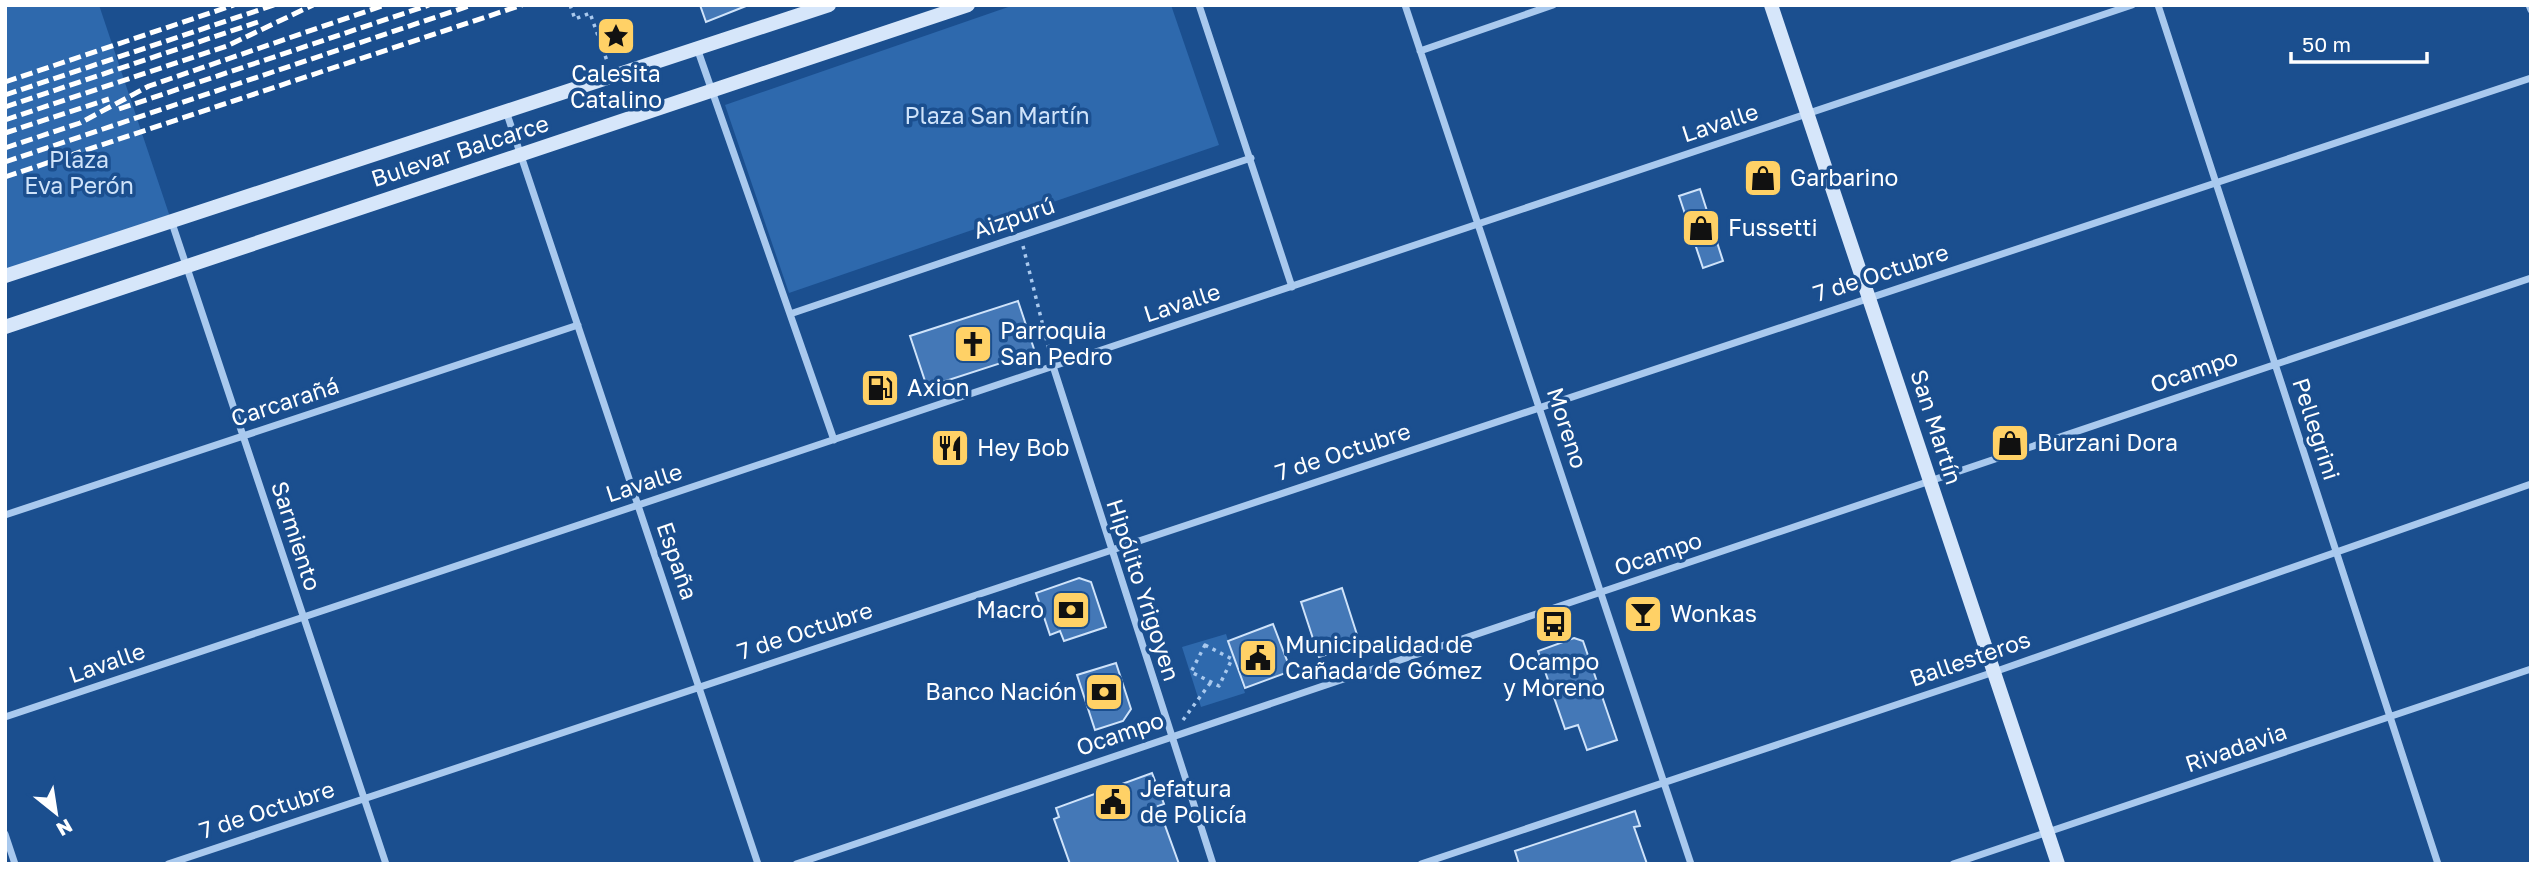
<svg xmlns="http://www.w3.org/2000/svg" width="2536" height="869" font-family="'Golos Text',sans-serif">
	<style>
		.green { fill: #2e69ad }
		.building { fill: #4478b7; stroke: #cfe3fa; stroke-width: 2 }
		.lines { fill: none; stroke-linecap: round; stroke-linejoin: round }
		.path { stroke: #a9c9ee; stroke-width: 3.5; stroke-dasharray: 3.5 5; stroke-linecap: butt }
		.minor { stroke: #a9c9ee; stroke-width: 7 }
		.secondary { stroke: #d6e6fa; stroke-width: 14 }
		.rail { stroke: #fff; stroke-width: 5; stroke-dasharray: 12 5; stroke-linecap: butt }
		.labels { text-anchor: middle; stroke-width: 7; stroke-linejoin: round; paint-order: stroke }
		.poi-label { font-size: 23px; fill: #fff; stroke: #1b4f8f; text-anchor: start }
		.park-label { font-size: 23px; fill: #cfe3fa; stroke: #1b4f8f }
		.street-label { font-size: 23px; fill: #fff; stroke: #1b4f8f }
	</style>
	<rect width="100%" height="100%" fill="#1b4f8f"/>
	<path class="green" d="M5,5h94l72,215 -166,56z
		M1014,5h157l48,140 -430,148 -64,-188z
		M1226,634l19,59 -44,14 -19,-60z"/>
	<path class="building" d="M700,5h46v1l-40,16z
		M1700,189l23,72 -20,7 -24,-72z
		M1018,301l17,51 -108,35 -17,-51z
		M1079,578l12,4 15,45 -42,14 -4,-10 -10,4 -14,-42z
		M1342,588l18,56 -41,13 -18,-55z
		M1273,624l18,47 -46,17 -17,-47z
		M1574,638l9,3 34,99 -30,10 -9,-25 -13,4 -27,-78z
		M1116,663l15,46 -8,12 -28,9 -18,-55z
		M1152,773l12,31 -6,2 21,58h-109l-16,-45 5,-2 -3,-9z
		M1635,811l5,15 -6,1 13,37h-128l-4,-13z"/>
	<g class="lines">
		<path class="path" d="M570,5l5,14 15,-6 17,48
			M1023,246l27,108
			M1205,645l27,14 -13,27 -28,-14z
			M1183,720l28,-38"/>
		<path class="minor" d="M1199,5l93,282
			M1405,5l286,859
			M2158,5l280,859
			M2529,5l2,5
			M697,48l137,392
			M1420,51l133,-46
			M506,111l252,753
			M171,220l215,644
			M790,314l461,-156
			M1053,366l160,498
			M5,515l573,-190
			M5,717l2127,-712
			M5,834l10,30
			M168,864l2363,-786
			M796,864l1735,-586
			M1421,864l573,-192 537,-188
			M1953,864l578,-195"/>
		<path class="secondary" d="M1771,5l287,859
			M5,276l824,-271
			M5,327l963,-322"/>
		<path class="rail" d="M5,82l229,-77
			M5,95l269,-90
			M5,107l253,-85
			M119,109l310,-104
			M5,120l222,-74 86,-41
			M5,133l104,-34
			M5,148l75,-25 69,-37 236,-81
			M5,162l467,-157
			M5,177l517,-172"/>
	</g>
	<defs>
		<g id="sight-square" transform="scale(2.0125)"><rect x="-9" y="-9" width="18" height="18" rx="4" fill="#ffd166" stroke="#1b4f8f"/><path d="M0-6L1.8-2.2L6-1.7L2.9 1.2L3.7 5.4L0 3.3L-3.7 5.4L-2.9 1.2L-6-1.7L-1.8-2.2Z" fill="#111"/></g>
		<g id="shop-square" transform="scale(2.0125)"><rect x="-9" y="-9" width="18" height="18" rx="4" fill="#ffd166" stroke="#1b4f8f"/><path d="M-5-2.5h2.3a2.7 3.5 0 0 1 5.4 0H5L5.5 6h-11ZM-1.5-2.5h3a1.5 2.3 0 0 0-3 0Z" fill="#111"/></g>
		<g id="church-square" transform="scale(2.0125)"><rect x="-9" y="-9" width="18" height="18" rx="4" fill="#ffd166" stroke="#1b4f8f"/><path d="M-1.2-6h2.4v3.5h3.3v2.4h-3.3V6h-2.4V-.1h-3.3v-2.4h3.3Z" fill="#111"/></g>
		<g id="fuel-square" transform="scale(2.0125)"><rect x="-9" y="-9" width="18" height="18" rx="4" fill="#ffd166" stroke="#1b4f8f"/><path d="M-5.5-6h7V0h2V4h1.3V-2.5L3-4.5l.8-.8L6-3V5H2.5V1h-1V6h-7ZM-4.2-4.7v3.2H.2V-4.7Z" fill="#111"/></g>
		<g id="restaurant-square" transform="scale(2.0125)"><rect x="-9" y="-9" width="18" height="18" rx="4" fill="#ffd166" stroke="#1b4f8f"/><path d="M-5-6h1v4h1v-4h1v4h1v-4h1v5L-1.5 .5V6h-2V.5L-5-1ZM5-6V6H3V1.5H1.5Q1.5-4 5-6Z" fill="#111"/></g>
		<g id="bank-square" transform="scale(2.0125)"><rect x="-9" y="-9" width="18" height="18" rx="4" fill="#ffd166" stroke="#1b4f8f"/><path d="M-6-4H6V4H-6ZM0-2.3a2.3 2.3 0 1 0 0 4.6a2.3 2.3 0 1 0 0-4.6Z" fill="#111"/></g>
		<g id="bar-square" transform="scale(2.0125)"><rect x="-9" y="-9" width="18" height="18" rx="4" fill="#ffd166" stroke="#1b4f8f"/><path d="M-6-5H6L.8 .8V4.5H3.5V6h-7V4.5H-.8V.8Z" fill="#111"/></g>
		<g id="bus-square" transform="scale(2.0125)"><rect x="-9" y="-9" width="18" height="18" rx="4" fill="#ffd166" stroke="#1b4f8f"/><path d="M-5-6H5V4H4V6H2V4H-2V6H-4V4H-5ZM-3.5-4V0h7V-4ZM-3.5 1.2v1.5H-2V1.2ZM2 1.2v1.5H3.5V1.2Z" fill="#111"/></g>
		<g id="civic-square" transform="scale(2.0125)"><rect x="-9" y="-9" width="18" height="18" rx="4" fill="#ffd166" stroke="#1b4f8f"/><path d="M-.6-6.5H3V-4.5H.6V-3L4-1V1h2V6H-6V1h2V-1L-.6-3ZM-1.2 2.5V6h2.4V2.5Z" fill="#111"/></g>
	</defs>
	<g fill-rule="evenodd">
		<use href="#sight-square" x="616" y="36"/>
		<use href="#shop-square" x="1763" y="178"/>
		<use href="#shop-square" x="1701" y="228"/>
		<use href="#church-square" x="973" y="344"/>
		<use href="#fuel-square" x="880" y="388"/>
		<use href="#shop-square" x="2010" y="443"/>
		<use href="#restaurant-square" x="950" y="448"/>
		<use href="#bank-square" x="1071" y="610"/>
		<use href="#bar-square" x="1643" y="614"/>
		<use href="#bus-square" x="1554" y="624"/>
		<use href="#civic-square" x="1258" y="658"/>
		<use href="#bank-square" x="1104" y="692"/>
		<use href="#civic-square" x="1113" y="802"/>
	</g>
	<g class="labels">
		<g class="poi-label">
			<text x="616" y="82" text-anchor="middle">Calesita<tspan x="616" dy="26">Catalino</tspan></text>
			<text x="1790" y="186">Garbarino</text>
			<text x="1728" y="236">Fussetti</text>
			<text x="1000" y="339">Parroquia<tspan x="1000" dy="26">San Pedro</tspan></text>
			<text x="907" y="396">Axion</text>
			<text x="2037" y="451">Burzani Dora</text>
			<text x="977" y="456">Hey Bob</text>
			<text x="1044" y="618" text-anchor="end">Macro</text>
			<text x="1670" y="622">Wonkas</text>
			<text x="1285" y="653">Municipalidad de<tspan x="1285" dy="26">Cañada de Gómez</tspan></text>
			<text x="1554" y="670" text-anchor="middle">Ocampo<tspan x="1554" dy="26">y Moreno</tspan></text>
			<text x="1077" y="700" text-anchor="end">Banco Nación</text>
			<text x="1140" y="797">Jefatura<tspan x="1140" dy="26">de Policía</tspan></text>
		</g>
		<g class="park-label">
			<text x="997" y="124">Plaza San Martín</text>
			<text x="79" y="168">Plaza<tspan x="79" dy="26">Eva Perón</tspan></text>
		</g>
		<g class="street-label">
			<text transform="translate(1720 123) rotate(-18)" y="8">Lavalle</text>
			<text transform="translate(460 151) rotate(-18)" y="8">Bulevar Balcarce</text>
			<text transform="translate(1014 218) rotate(-19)" y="8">Aizpurú</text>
			<text transform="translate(1881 273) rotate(-18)" y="8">7 de Octubre</text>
			<text transform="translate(1182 303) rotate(-18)" y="8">Lavalle</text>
			<text transform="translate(2194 371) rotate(-19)" y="8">Ocampo</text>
			<text transform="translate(285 402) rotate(-18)" y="8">Carcarañá</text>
			<text transform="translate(1936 427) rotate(72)" y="8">San Martín</text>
			<text transform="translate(1567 428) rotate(72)" y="8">Moreno</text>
			<text transform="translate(2316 429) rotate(72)" y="8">Pellegrini</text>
			<text transform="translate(1343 452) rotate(-18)" y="8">7 de Octubre</text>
			<text transform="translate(644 483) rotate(-18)" y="8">Lavalle</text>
			<text transform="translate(296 536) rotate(72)" y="8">Sarmiento</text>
			<text transform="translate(1658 554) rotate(-19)" y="8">Ocampo</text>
			<text transform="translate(677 561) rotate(71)" y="8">España</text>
			<text transform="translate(1143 590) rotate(72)" y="8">Hipólito Yrigoyen</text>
			<text transform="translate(805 631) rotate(-18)" y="8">7 de Octubre</text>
			<text transform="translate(1970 659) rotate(-19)" y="8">Ballesteros</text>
			<text transform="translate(107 663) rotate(-19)" y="8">Lavalle</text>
			<text transform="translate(1120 734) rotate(-19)" y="8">Ocampo</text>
			<text transform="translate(2236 748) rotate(-19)" y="8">Rivadavia</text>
			<text transform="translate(267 810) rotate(-18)" y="8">7 de Octubre</text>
		</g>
	</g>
	<rect width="2536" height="869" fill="none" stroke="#ffffff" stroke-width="14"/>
	<g transform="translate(56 813) rotate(150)" stroke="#1b4f8f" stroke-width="5" paint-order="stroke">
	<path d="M0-5L12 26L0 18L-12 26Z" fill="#ffffff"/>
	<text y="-10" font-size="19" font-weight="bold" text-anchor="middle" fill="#ffffff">N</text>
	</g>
	<path d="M2291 52v10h136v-10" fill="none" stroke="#ffffff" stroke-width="3.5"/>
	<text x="2302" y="52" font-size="21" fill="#ffffff" stroke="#1b4f8f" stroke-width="5" paint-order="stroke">50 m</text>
</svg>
